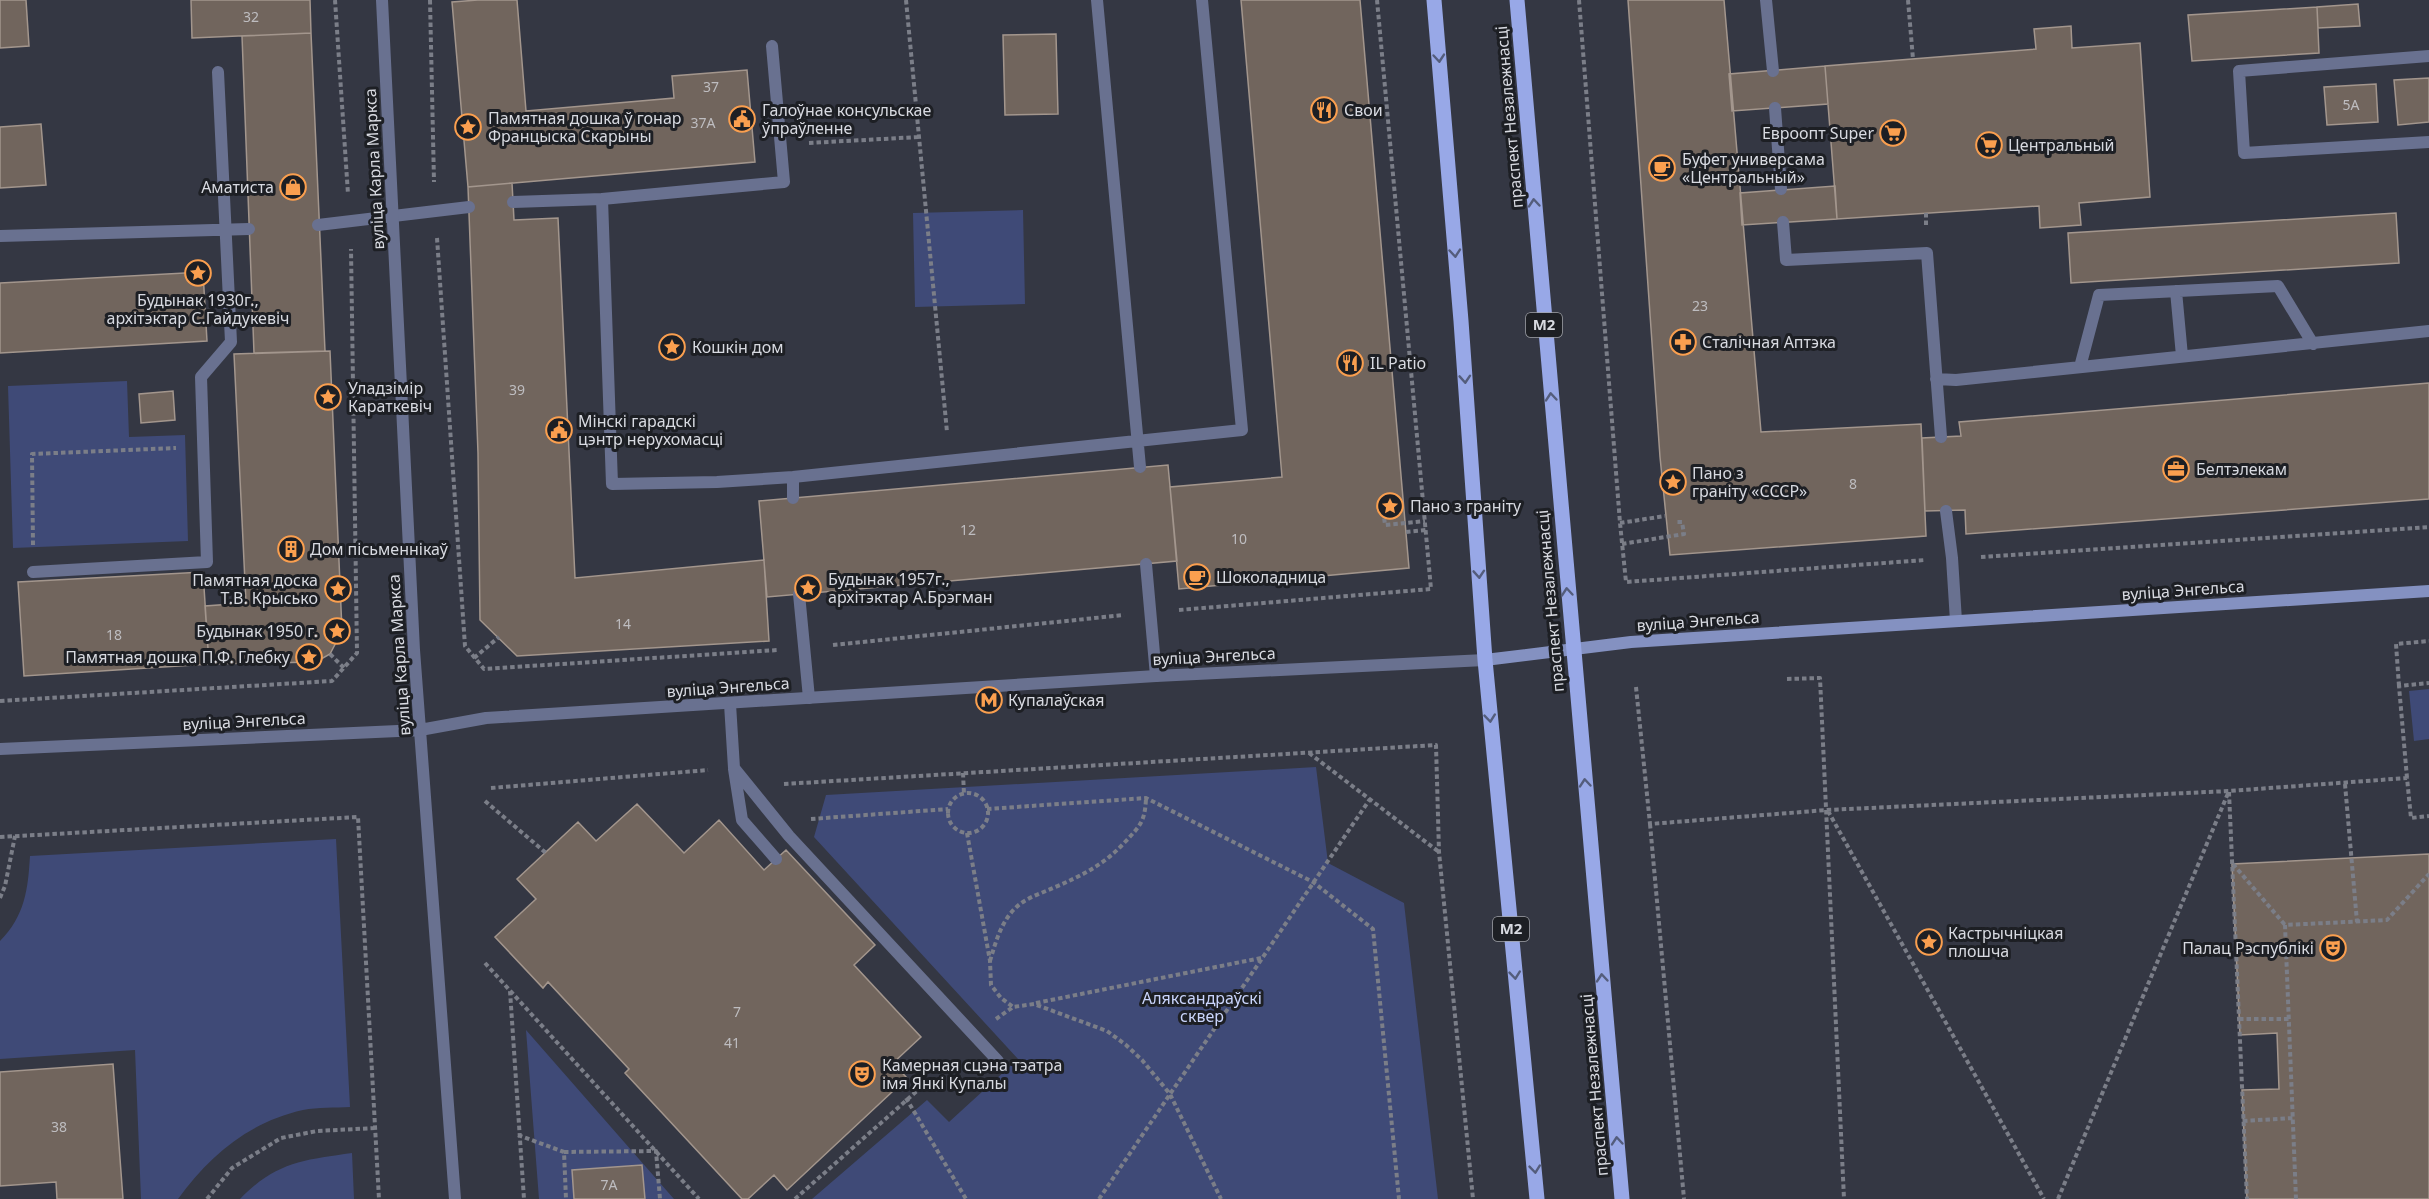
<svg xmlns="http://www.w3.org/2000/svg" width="2429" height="1199" font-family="'Noto Sans',sans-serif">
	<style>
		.green { fill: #3f4a77 }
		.building { fill: #71655d; stroke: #a3968d; stroke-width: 1.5 }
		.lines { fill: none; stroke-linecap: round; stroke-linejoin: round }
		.path { stroke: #7b7e88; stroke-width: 4; stroke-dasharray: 4.5 3; stroke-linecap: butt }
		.service { stroke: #697190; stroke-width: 12 }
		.minor { stroke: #697190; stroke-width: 12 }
		.tertiary { stroke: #697190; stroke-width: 12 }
		.secondary { stroke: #8491c1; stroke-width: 12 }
		.primary { stroke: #98a8e7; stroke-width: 15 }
		.oneway { stroke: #545d7c }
		.labels { text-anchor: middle; stroke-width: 6; stroke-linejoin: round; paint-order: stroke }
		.number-label { font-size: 14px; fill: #bebdc0 }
		.shield { fill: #1d1f24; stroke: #a0a2a8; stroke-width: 1.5 }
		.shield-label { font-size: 15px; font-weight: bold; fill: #d8dae1 }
		.poi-label { font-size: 16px; fill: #d8dae1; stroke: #1d1f24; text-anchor: start }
		.street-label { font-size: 16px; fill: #d8dae1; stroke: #1d1f24 }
		.park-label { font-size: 16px; fill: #cad5fc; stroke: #1d1f24 }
	</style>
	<rect width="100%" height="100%" fill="#343743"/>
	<path class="green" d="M1023,210l2,94 -110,3 -2,-94z
		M127,381l2,56 56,-2 3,106 -175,7 -5,-162z
		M2429,689v50l-15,2 -5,-50z
		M1316,767l12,96 76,40 34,296h-626l115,-99 22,22 69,-63 -204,-222 12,-42z
		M336,839l14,268c-15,1 -32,0 -47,3 -54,12 -93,45 -125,89h-37l-6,-149 -135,9v-118c25,-25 28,-52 30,-85z
		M526,1030l148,169h-135z
		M352,1153l2,46h-114c36,-37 63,-39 112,-46z"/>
	<path class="building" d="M0,0h26l3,46 -29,2z
		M191,0h119l1,33 -119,5z
		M478,0h39l9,111 148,-13 -2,-22 75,-6 8,92 -287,25 -16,-185z
		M1241,0h119l49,568 -230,21 -9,-102 112,-10z
		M1628,0h96l37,432 160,-8 5,112 -256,19 -10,-98z
		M2358,4l2,22 -42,2 -1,-21z
		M2317,7l2,46 -127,8 -4,-46z
		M2071,26l1,22 68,-5 10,154 -71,6 2,22 -41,3 -1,-22 -202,13 -12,-153 211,-17 -2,-20z
		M311,33l14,318 -71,2 -12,-317z
		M1056,34l2,80 -53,1 -2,-80z
		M1825,66l3,38 -96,7 -3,-37z
		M2429,78v44l-31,3 -4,-45z
		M2376,84l2,38 -51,3 -3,-38z
		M41,124l5,61 -46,3v-61z
		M512,183l2,37 44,-2 17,360 189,-18 5,81 -252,15 -37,-36 -2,-167 -10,-266z
		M1835,186l2,33 -95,6 -2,-32z
		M2396,213l3,50 -328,20 -3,-50z
		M203,272l4,69 -207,12v-70z
		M330,351l12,280 -12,23 -14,8 -107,2 -4,-58 41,-3 -12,-249z
		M2429,383v116l-463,35 -1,-24 -40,1 -3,-73 39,-2 -2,-14z
		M173,391l2,29 -34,3 -2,-29z
		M1168,465l9,96 -410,36 -8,-96z
		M203,572l6,92 -185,12 -6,-94z
		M637,804l47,49 35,-33 45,50 22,-20 89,95 -21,20 67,72 -28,26 14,15 -120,112 -13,-15 -26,24h-6l-117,-126 4,-4 -81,-87 -5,6 -48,-51 41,-38 -19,-20 61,-57 18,19z
		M2429,854v345h-182l-5,-109 37,-1 -2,-56 -37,2 -8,-171z
		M113,1064l10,135h-66l-1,-17 -56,4v-114z
		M642,1165l3,34h-71l-2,-29z"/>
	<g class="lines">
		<path class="path" d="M335,0l13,194
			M430,0l4,182
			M906,0l41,432
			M1579,0l41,523 6,59 299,-22
			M1908,0l5,59
			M809,143l110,-6
			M1926,213v12
			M437,238l28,408 19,23 294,-19
			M1390,516l-6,1 1,8 40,-4
			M1620,523l45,-7
			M1406,532l20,-2
			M1622,544l62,-10 -2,-12h-5
			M33,545l-1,-91 144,-6
			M1981,557l448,-30
			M1179,610l252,-21 -54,-589
			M833,645l291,-30
			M330,654l14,14
			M474,658l25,-21
			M1787,679l33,-1 24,521
			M2399,686l-3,-42 33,-3
			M1636,687l14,137 177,-14 402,-19 178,-13 4,40 18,-2
			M0,701l332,-20 25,-28 -6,-404
			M1309,753l130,99
			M963,773l1,21
			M2407,778l-8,-92 30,-3
			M784,784l652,-39 3,107 34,347
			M2345,784l12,138
			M491,788l217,-18
			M2229,792l18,407
			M948 813a20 20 0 1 1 40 0a20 20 0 1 1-40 0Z
			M485,801l61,52
			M987,809l159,-11 167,84 60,47 26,270
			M1828,811l216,388
			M811,819l137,-10
			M1650,824l34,375
			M967,833l23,128 1,24 10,13 12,9
			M0,837l358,-20 21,382
			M2233,864l52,61
			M0,898l5,-12 10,-50
			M990,961c6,-20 12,-43 30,-57 9,-7 22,-11 33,-16 28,-12 51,-23 72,-46 16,-17 20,-21 21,-44
			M485,963l214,236
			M510,991l14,208
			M1036,1003l225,-45
			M996,1019l17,-12 21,-3 73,27 19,14 16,15 28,34 51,105
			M2239,1019h50
			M906,1098l60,101
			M2243,1121l50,-3
			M518,1135l46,17 2,47
			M564,1152l92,-1 4,48
			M207,1199l25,-31 49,-30 36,-7 59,-3
			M795,1199l123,-109
			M1099,1199l271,-400
			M2058,1199l171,-408
			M2296,1199l-11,-274 102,-5 42,-46"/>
		<path class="service" d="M1097,0l43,467
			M1766,0l7,71
			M2429,56l-190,15 5,82 185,-11
			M1775,108l6,81
			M602,199l182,-17 -12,-136
			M513,202l89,-3 10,285 105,-2 76,-5 449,-47 -40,-430
			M1783,222l3,38 141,-7 14,184
			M318,225l151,-18
			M0,236l249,-7
			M2176,291l6,65
			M2080,367l19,-72 179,-9 35,58
			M1936,379l20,1 473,-49
			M793,477v21
			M1946,511l6,47 4,63
			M1146,564l10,112
			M33,572l174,-10 -6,-185 30,-35 -13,-270
			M799,594l10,104
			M730,704l4,64 55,68 209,225
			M734,769l8,51 34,39"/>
		<path class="minor" d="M0,749l420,-19 35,469"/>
		<path class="tertiary" d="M382,0l32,650 6,80 66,-12 670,-42 329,-16"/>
		<path class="secondary" d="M1485,660l146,-18 798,-51"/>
		<path class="primary" d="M1434,0l27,321 24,339 52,539
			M1517,0l105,1199"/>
	</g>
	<defs><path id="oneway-chevron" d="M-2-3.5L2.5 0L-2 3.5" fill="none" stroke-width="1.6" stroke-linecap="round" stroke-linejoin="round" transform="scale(1.5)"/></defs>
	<g class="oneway">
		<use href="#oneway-chevron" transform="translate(1439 58) rotate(85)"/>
		<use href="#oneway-chevron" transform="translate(1534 203) rotate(-95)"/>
		<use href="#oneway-chevron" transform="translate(1455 253) rotate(85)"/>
		<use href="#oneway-chevron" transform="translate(1465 379) rotate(86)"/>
		<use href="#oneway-chevron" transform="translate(1551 397) rotate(-95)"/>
		<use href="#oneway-chevron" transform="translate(1479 574) rotate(86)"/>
		<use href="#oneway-chevron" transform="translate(1567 592) rotate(-95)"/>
		<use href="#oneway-chevron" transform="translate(1490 718) rotate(84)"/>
		<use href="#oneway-chevron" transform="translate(1585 783) rotate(-95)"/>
		<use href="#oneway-chevron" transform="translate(1515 975) rotate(84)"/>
		<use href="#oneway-chevron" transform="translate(1602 978) rotate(-95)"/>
		<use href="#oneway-chevron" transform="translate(1617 1141) rotate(-95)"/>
		<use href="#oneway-chevron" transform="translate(1535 1169) rotate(84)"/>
	</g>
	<defs>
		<g id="restaurant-ring" transform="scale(1.35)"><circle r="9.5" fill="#1d1f24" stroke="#fa9f4f" stroke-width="1.5"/><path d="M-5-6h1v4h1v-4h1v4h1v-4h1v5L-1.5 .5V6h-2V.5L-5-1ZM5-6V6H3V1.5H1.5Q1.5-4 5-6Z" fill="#fa9f4f"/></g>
		<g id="civic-ring" transform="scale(1.35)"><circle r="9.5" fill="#1d1f24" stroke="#fa9f4f" stroke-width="1.5"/><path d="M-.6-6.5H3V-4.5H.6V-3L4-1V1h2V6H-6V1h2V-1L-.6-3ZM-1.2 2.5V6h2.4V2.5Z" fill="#fa9f4f"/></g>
		<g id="sight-ring" transform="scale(1.35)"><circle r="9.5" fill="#1d1f24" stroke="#fa9f4f" stroke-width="1.5"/><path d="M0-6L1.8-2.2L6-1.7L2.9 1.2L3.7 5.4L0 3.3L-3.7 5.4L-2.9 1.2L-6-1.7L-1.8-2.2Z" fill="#fa9f4f"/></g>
		<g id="supermarket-ring" transform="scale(1.35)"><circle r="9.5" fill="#1d1f24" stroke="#fa9f4f" stroke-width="1.5"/><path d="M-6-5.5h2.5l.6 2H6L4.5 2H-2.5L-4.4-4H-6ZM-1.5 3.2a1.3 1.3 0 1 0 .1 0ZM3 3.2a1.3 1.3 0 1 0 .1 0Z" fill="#fa9f4f"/></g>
		<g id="cafe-ring" transform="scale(1.35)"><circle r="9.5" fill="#1d1f24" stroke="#fa9f4f" stroke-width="1.5"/><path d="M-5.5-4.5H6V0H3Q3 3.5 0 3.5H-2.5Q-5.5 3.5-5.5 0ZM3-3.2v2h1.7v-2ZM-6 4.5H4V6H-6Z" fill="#fa9f4f"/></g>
		<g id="shop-ring" transform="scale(1.35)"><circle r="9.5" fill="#1d1f24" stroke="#fa9f4f" stroke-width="1.5"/><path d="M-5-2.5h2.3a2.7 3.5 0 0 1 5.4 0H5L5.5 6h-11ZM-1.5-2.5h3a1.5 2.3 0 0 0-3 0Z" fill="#fa9f4f"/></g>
		<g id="pharmacy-ring" transform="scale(1.35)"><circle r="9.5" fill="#1d1f24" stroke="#fa9f4f" stroke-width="1.5"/><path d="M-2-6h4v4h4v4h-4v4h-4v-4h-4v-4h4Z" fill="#fa9f4f"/></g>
		<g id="office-ring" transform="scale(1.35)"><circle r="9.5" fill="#1d1f24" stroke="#fa9f4f" stroke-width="1.5"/><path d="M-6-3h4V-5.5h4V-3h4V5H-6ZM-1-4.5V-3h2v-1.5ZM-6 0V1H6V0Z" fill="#fa9f4f"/></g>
		<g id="building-ring" transform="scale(1.35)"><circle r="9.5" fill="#1d1f24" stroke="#fa9f4f" stroke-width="1.5"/><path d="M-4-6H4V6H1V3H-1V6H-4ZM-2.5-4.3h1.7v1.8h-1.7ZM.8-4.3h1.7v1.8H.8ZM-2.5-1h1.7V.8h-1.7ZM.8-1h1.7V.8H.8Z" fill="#fa9f4f"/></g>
		<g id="metro-ring" transform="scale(1.35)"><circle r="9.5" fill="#1d1f24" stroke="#fa9f4f" stroke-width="1.5"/><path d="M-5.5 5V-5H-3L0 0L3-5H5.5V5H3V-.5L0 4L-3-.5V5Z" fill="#fa9f4f"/></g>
		<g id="theatre-ring" transform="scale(1.35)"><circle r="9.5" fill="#1d1f24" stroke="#fa9f4f" stroke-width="1.5"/><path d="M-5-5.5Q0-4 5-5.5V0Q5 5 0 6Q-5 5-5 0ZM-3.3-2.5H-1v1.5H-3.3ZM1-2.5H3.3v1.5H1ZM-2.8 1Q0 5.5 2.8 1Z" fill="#fa9f4f"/></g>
	</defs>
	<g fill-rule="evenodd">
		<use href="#restaurant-ring" x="1324" y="110"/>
		<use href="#civic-ring" x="742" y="119"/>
		<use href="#sight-ring" x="468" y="127"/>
		<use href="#supermarket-ring" x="1893" y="133"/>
		<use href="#supermarket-ring" x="1989" y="145"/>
		<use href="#cafe-ring" x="1662" y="168"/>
		<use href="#shop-ring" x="293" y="187"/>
		<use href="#sight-ring" x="198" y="273"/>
		<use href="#pharmacy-ring" x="1683" y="342"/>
		<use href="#sight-ring" x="672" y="347"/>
		<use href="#restaurant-ring" x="1350" y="363"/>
		<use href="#sight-ring" x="328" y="397"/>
		<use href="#civic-ring" x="559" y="430"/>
		<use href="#office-ring" x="2176" y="469"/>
		<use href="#sight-ring" x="1673" y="482"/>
		<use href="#sight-ring" x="1390" y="506"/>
		<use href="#building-ring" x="291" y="549"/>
		<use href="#cafe-ring" x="1197" y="577"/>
		<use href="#sight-ring" x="808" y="588"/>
		<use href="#sight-ring" x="338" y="589"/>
		<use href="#sight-ring" x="337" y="631"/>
		<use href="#sight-ring" x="309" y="657"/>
		<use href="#metro-ring" x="989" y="700"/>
		<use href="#sight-ring" x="1929" y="942"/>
		<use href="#theatre-ring" x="2333" y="948"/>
		<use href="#theatre-ring" x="862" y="1074"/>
	</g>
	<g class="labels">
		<g class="number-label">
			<text x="251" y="22">32</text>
			<text x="711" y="92">37</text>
			<text x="2351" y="110">5А</text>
			<text x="703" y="128">37А</text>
			<text x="1700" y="311">23</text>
			<text x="517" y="395">39</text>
			<text x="1853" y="489">8</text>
			<text x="968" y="535">12</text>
			<text x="1239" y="544">10</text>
			<text x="623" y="629">14</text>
			<text x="114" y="640">18</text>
			<text x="737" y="1017">7</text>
			<text x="732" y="1048">41</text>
			<text x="59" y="1132">38</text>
			<text x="609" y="1190">7А</text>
		</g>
		<g class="shield">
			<rect x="1526" y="313" width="36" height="24" rx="4.5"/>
			<rect x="1493" y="917" width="36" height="24" rx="4.5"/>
		</g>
		<g class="shield-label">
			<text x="1544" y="330">М2</text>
			<text x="1511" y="934">М2</text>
		</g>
		<g class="poi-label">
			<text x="762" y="116">Галоўнае консульскае<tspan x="762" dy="18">ўпраўленне</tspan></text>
			<text x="1344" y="116">Свои</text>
			<text x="488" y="124">Памятная дошка ў гонар<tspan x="488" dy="18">Францыска Скарыны</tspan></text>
			<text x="1874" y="139" text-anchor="end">Евроопт Super</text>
			<text x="2008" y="151">Центральный</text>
			<text x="1682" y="165">Буфет универсама<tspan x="1682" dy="18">«Центральный»</tspan></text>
			<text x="274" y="193" text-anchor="end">Аматиста</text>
			<text x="198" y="306" text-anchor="middle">Будынак 1930г.,<tspan x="198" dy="18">архітэктар С.Гайдукевіч</tspan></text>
			<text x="1702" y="348">Сталічная Аптэка</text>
			<text x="692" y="353">Кошкін дом</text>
			<text x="1370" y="369">IL Patio</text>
			<text x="348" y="394">Уладзімір<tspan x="348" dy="18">Караткевіч</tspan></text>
			<text x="578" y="427">Мінскі гарадскі<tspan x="578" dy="18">цэнтр нерухомасці</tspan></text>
			<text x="2196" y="475">Белтэлекам</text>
			<text x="1692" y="479">Пано з<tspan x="1692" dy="18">граніту «СССР»</tspan></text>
			<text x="1410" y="512">Пано з граніту</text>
			<text x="310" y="555">Дом пісьменнікаў</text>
			<text x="1216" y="583">Шоколадница</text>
			<text x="828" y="585">Будынак 1957г.,<tspan x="828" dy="18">архітэктар А.Брэгман</tspan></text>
			<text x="318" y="586" text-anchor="end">Памятная доска<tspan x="318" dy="18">Т.В. Крысько</tspan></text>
			<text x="318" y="637" text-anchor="end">Будынак 1950 г.</text>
			<text x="290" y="663" text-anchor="end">Памятная дошка П.Ф. Глебку</text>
			<text x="1008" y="706">Купалаўская</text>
			<text x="1948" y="939">Кастрычніцкая<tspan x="1948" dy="18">плошча</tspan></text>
			<text x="2314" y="954" text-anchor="end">Палац Рэспублікі</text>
			<text x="882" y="1071">Камерная сцэна тэатра<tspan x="882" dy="18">імя Янкі Купалы</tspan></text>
		</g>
		<g class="street-label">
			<text transform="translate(1509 117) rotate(-95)" y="6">праспект Незалежнасці</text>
			<text transform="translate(374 169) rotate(-93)" y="6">вуліца Карла Маркса</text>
			<text transform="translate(2183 590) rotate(-4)" y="6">вуліца Энгельса</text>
			<text transform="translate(1550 601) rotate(-95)" y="6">праспект Незалежнасці</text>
			<text transform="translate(1698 621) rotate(-4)" y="6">вуліца Энгельса</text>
			<text transform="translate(399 655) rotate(-94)" y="6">вуліца Карла Маркса</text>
			<text transform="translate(1214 656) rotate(-3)" y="6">вуліца Энгельса</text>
			<text transform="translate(728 687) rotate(-4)" y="6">вуліца Энгельса</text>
			<text transform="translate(244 721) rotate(-3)" y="6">вуліца Энгельса</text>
			<text transform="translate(1594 1085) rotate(-95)" y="6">праспект Незалежнасці</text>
		</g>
		<g class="park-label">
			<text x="1202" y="1004">Аляксандраўскі<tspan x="1202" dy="18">сквер</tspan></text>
		</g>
	</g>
</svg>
